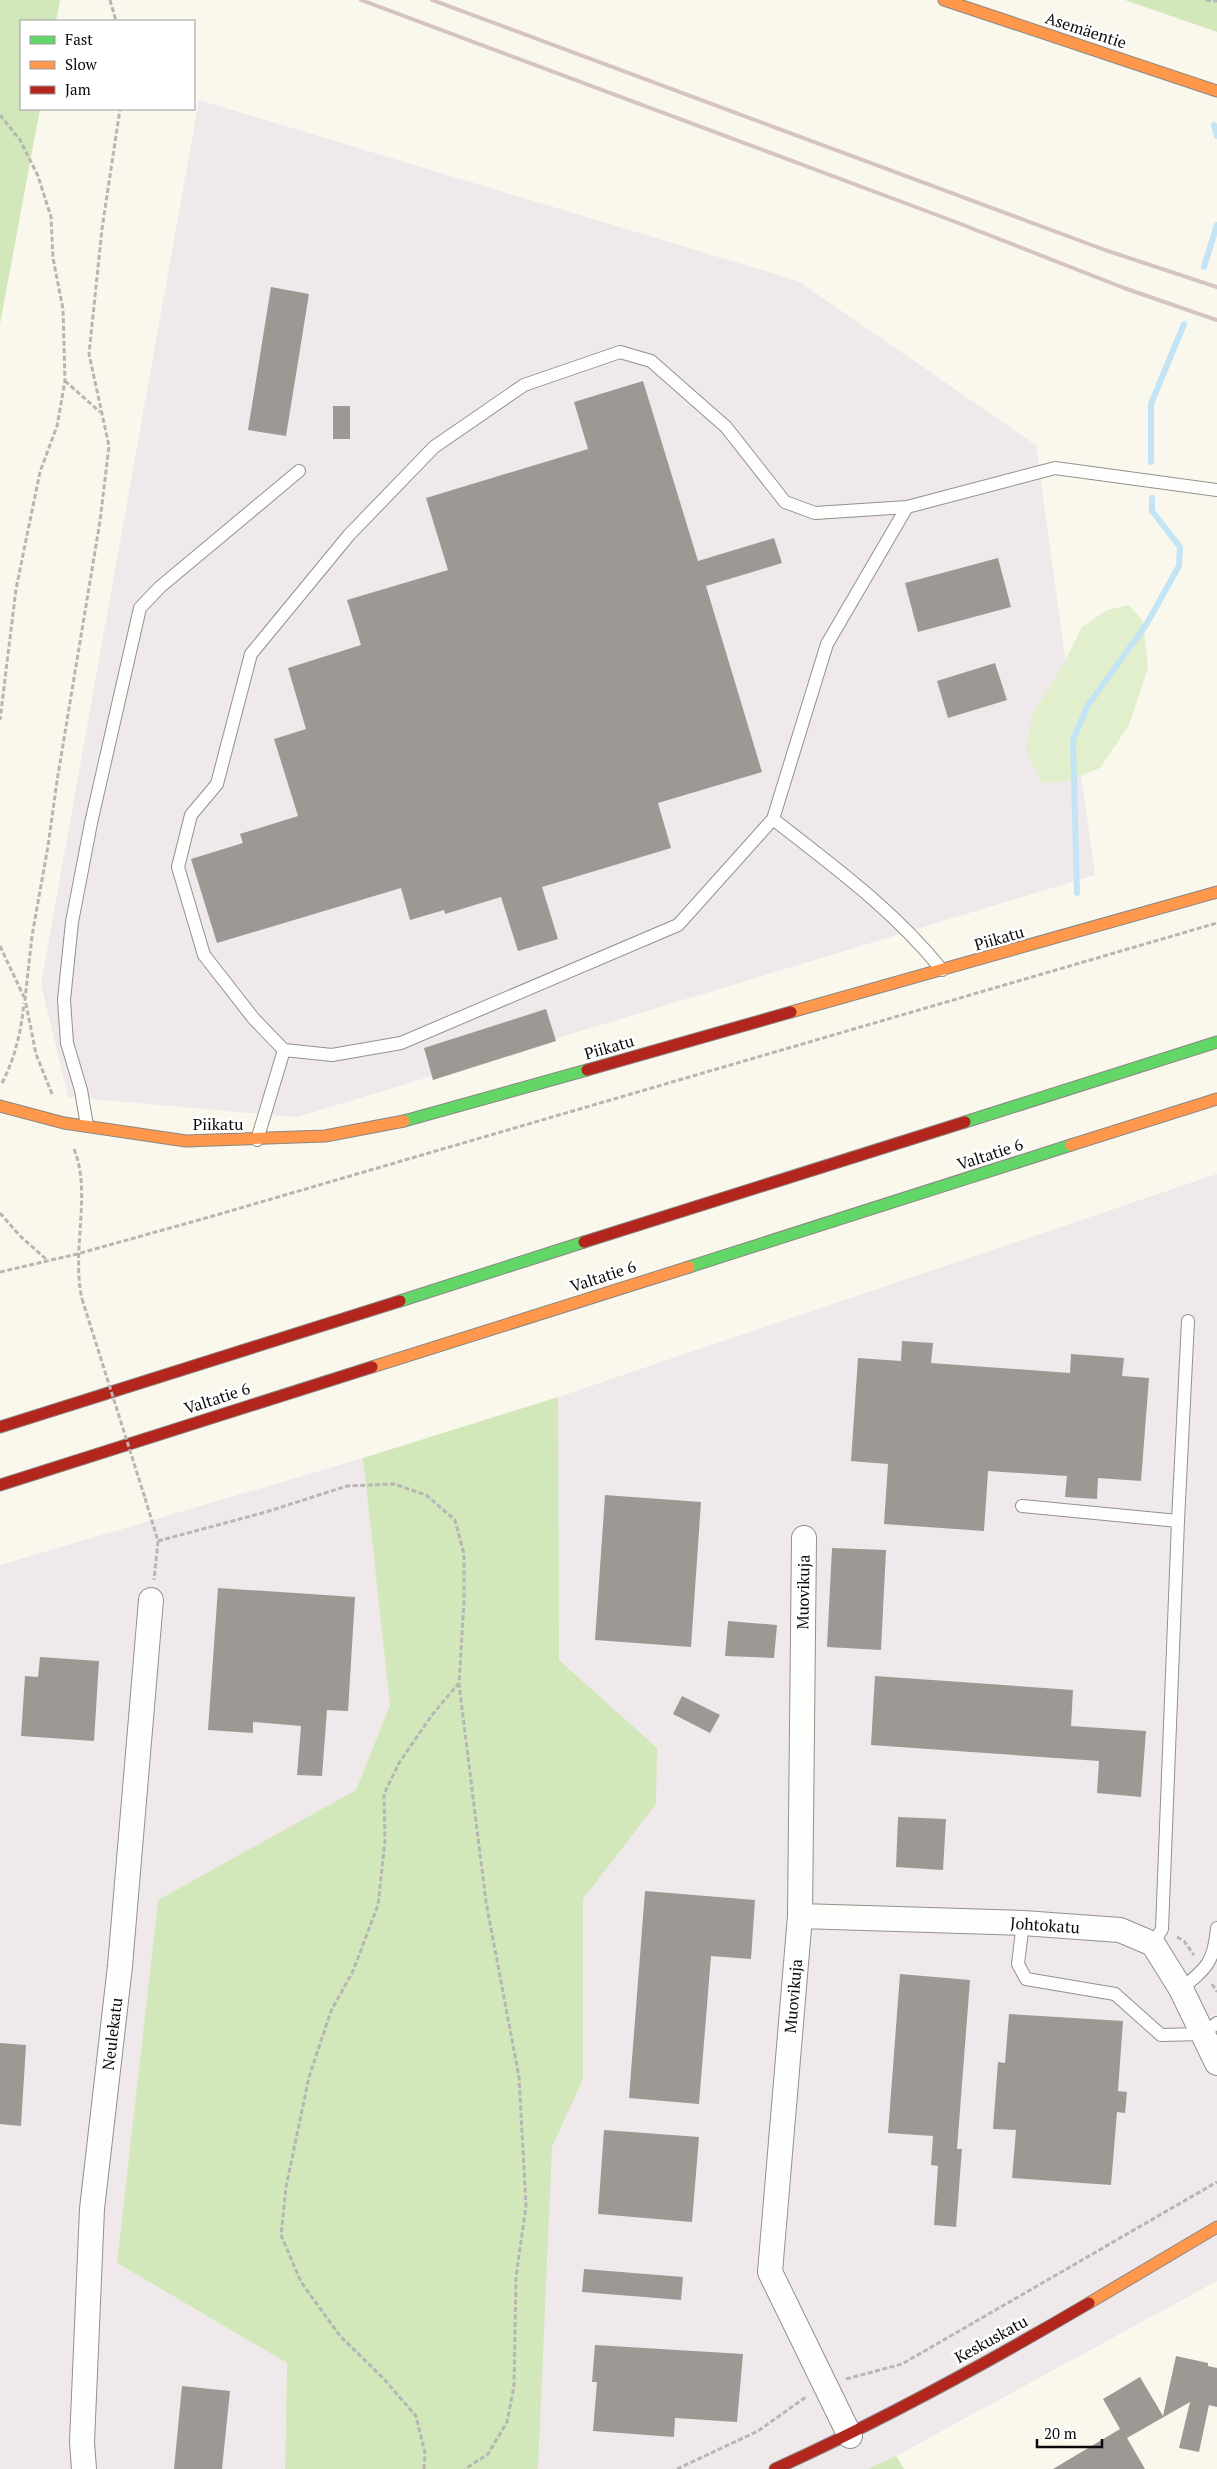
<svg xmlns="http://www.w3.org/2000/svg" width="1217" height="2469" font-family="'PT Serif',serif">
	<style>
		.industrial { fill: #f0e9eb }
		.green { fill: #e2efcd }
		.forest { fill: #d2e7ba }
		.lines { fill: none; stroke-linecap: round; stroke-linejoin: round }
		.stream { stroke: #c3e4f4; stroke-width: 6 }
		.building { fill: #9c9994 }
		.lane-casing { stroke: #92918c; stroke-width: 14 }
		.street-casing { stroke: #92918c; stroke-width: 26 }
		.fast-casing { stroke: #898783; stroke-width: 13 }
		.slow-casing { stroke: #898783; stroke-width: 13 }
		.jam-casing { stroke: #898783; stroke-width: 13 }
		.path { stroke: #b7b6b5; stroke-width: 3; stroke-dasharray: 5 2.5; stroke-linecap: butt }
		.lane { stroke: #fefefc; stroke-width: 12 }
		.street { stroke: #fefefc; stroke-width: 24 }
		.fast { stroke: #63d668; stroke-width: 11 }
		.slow { stroke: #ff974d; stroke-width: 11 }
		.jam { stroke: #b3261e; stroke-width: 11 }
		.rail { stroke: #d6c3c3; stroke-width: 4 }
		.path-bridge { stroke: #b7b6b5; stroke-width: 3; stroke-dasharray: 5 2.5; stroke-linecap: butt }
		.labels { text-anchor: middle; stroke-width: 5; stroke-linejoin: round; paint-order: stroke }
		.street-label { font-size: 16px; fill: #0a0a0a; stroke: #fff }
	</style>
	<rect width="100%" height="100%" fill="#faf7ed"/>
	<path class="industrial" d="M199,100l599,181 238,164 59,430 -798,242 -229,-20 -27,-113z
		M1217,1174v1107l-321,175 -29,13h-330l21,-1072z
		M363,1458l27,247 -34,86 -198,109 -41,363 170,100 -2,106h-285v-904z"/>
	<path class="green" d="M1129,605l14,16 5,47 -19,57 -29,43 -36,14 -22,1 -16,-33 7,-37 29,-46 20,-40 25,-17z"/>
	<path class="forest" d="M0,0h60l-4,21h-35v88h19l-40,215z
		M1125,0h92v32z
		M558,1397l1,263 98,88 -1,56 -73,95v180l-31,68 -14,322h-253l2,-106 -170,-100 41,-363 198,-110 34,-85 -27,-247z
		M896,2456l8,13h-37z"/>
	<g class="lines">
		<path class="stream" d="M1214,125l3,11
			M1204,267l13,-42
			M1151,462v-58l33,-80
			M1077,893l-4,-153 15,-35 58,-80 33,-59 1,-19 -28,-36v-13"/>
	</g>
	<path class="building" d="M271,287l38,7 -23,142 -38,-6z
		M643,381l55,180 76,-23 8,25 -76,23 56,186 -104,31 13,45 -129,39 16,52 -40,12 -17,-54 -56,17 -1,-4 -34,10 -9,-32 -184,55 -26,-84 52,-16 -3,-9 58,-18 -24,-77 32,-10 -18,-61 73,-23 -14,-45 101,-30 -22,-72 162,-49 -14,-47z
		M333,406h17v33h-17z
		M998,558l13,49 -93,25 -13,-49z
		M995,663l12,37 -59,18 -11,-37z
		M546,1009l10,32 -123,39 -9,-32z
		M902,1341l31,2 -2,20 139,10 1,-19 53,4 -2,18 27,2 -8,103 -43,-3 -1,21 -32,-2 2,-21 -79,-5 -4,60 -100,-7 4,-60 -37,-3 7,-103 43,3z
		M605,1495l96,7 -10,145 -96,-7z
		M832,1548l54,2 -5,100 -54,-3z
		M218,1588l137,9 -7,114 -21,-1 -5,66 -25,-1 4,-49 -48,-4v11l-45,-3z
		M728,1621l49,4 -3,33 -49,-2z
		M40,1657l59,4 -5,80 -73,-5 4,-60 13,1z
		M875,1676l198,14 -2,36 75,5 -5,66 -44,-4 2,-32 -228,-16z
		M682,1696l38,19 -10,18 -37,-19z
		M898,1817l48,2 -3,51 -47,-3z
		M645,1891l110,9 -4,59 -40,-3 -12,148 -70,-6z
		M900,1974l70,6 -13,169h5l-6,78 -22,-2 4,-59 -7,-1 2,-29 -45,-3z
		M1009,2014l114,7 -5,70 9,1 -2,21 -8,-1 -6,73 -99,-7 4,-48 -23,-1 5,-67 7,1z
		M0,2043l26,2 -5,81 -21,-2z
		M604,2130l95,7 -7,85 -94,-8z
		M584,2269l99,8 -2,23 -99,-8z
		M595,2345l148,9 -6,68 -62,-4 -1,19 -81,-6 4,-49h-5z
		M1176,2356l32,7v3l9,2v39l-8,-2 -10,47 -20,-4 11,-46 -63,36 18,31h-92l67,-40 -17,-30 37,-22 23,39z
		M182,2386l48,5 -8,78h-48z"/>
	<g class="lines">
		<g class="lane-casing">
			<path id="lane" d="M773,819c60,47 121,91 169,151
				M284,1050l48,5 69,-12 277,-118 95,-106 54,-175 80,-137
				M87,1126l-6,-36 -14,-47 -3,-43 8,-78 19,-99 49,-215 20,-21 139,-116
				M257,1140l27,-90 -30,-31 -50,-64 -26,-88 13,-52 26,-31 34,-130 98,-119 85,-88 90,-62 96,-33 31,9 75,66 59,75 30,11 92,-6 148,-39 162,22
				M1022,1506l156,15
				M1023,1923l-5,41 8,15 89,15 46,41 41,-1 15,-11
				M1153,1944l9,-15 16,-408 10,-200
				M1181,1989c26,-21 33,-27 36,-61"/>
		</g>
		<g class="street-casing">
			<path id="street" d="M804,1538l-4,378 -30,356 80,164
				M800,1916l223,7 97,7 33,14 28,45 36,74
				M84,2469l-2,-27 10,-233 28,-243 31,-366"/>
		</g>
		<g class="fast-casing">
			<path id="fast" d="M404,1121l183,-51
				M965,1122l252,-80
				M689,1267l382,-122
				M400,1301l184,-59"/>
		</g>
		<g class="slow-casing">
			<path id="slow" d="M944,0l273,91
				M791,1012l426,-120
				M0,1106l64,17 122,18 139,-5 79,-15
				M1071,1145l146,-46
				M372,1367l317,-100
				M1089,2303l128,-76"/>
		</g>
		<g class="jam-casing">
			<path id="jam" d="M587,1070l204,-58
				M584,1242l381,-120
				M0,1427l400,-126
				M0,1485l372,-118
				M775,2469c108,-49 212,-106 314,-166"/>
		</g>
		<path class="path" d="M110,0l6,21
			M1206,0l11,1
			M0,115l20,25 18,36 13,41 2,41 10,51 2,72 -8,45 -17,46 -24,117 -16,131
			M65,381l35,31
			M0,946l24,51
			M2,1083c13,-25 19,-51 22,-80
			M52,1094l-16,-40 -11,-55 7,-63 16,-90 9,-65 43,-260 9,-75 -20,-92 13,-125 18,-120
			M74,1149c18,44 -3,101 8,150
			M0,1213l19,22 28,25
			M0,1272l77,-18 136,-38 1004,-293
			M145,1498l13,43 -4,39
			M158,1541l108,-29 81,-26 47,-2 32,11 29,25 9,34v47l-5,83 27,218 33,175 7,129 -10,71 -2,109 -7,36 -19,32 -23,15
			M1177,1937l7,4 10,14
			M1212,1984l5,8
			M846,2379l56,-15 315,-182
			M424,2469l1,-16 -9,-37 -33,-38 -43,-42 -39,-54 -20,-47 5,-48 23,-110 22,-66 22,-40 25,-66 7,-64 -1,-47 15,-31 33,-48 26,-31
			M677,2469l81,-38 48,-34"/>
		<use href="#lane" class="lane"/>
		<use href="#street" class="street"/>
		<use href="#fast" class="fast"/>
		<use href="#slow" class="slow"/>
		<use href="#jam" class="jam"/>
		<path class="rail" d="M361,0l592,221 171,67 93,32
			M432,0l673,250 112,37"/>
		<path class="path-bridge" d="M82,1299l63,199"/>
	</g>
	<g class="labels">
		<g class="street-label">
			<text transform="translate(1086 30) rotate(18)" y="6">Asemäentie</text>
			<text transform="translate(999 938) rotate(-16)" y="6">Piikatu</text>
			<text transform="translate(609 1047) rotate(-16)" y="6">Piikatu</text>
			<text x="218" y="1130">Piikatu</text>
			<text transform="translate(990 1154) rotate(-18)" y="6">Valtatie 6</text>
			<text transform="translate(603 1276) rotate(-18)" y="6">Valtatie 6</text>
			<text transform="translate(217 1398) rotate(-18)" y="6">Valtatie 6</text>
			<text transform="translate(803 1592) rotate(-89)" y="6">Muovikuja</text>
			<text transform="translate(1045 1925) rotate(4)" y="6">Johtokatu</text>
			<text transform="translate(793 1996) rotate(-85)" y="6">Muovikuja</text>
			<text transform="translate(112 2034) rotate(-83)" y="6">Neulekatu</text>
			<text transform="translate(991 2339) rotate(-29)" y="6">Keskuskatu</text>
		</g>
	</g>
	<rect x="20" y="20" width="175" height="90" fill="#ffffff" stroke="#9d9d9d"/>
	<rect x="30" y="36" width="25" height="8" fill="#63d668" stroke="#9d9d9d"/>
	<text x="65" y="45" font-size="15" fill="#0a0a0a">Fast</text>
	<rect x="30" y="61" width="25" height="8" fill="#ff974d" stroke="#9d9d9d"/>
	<text x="65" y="70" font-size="15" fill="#0a0a0a">Slow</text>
	<rect x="30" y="86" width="25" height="8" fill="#b3261e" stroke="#9d9d9d"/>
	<text x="65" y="95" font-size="15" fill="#0a0a0a">Jam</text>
	<path d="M1037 2439v8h65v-8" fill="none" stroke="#0a0a0a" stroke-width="2.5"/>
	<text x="1044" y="2439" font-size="15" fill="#0a0a0a" stroke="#ffffff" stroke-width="4" paint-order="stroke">20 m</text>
</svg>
